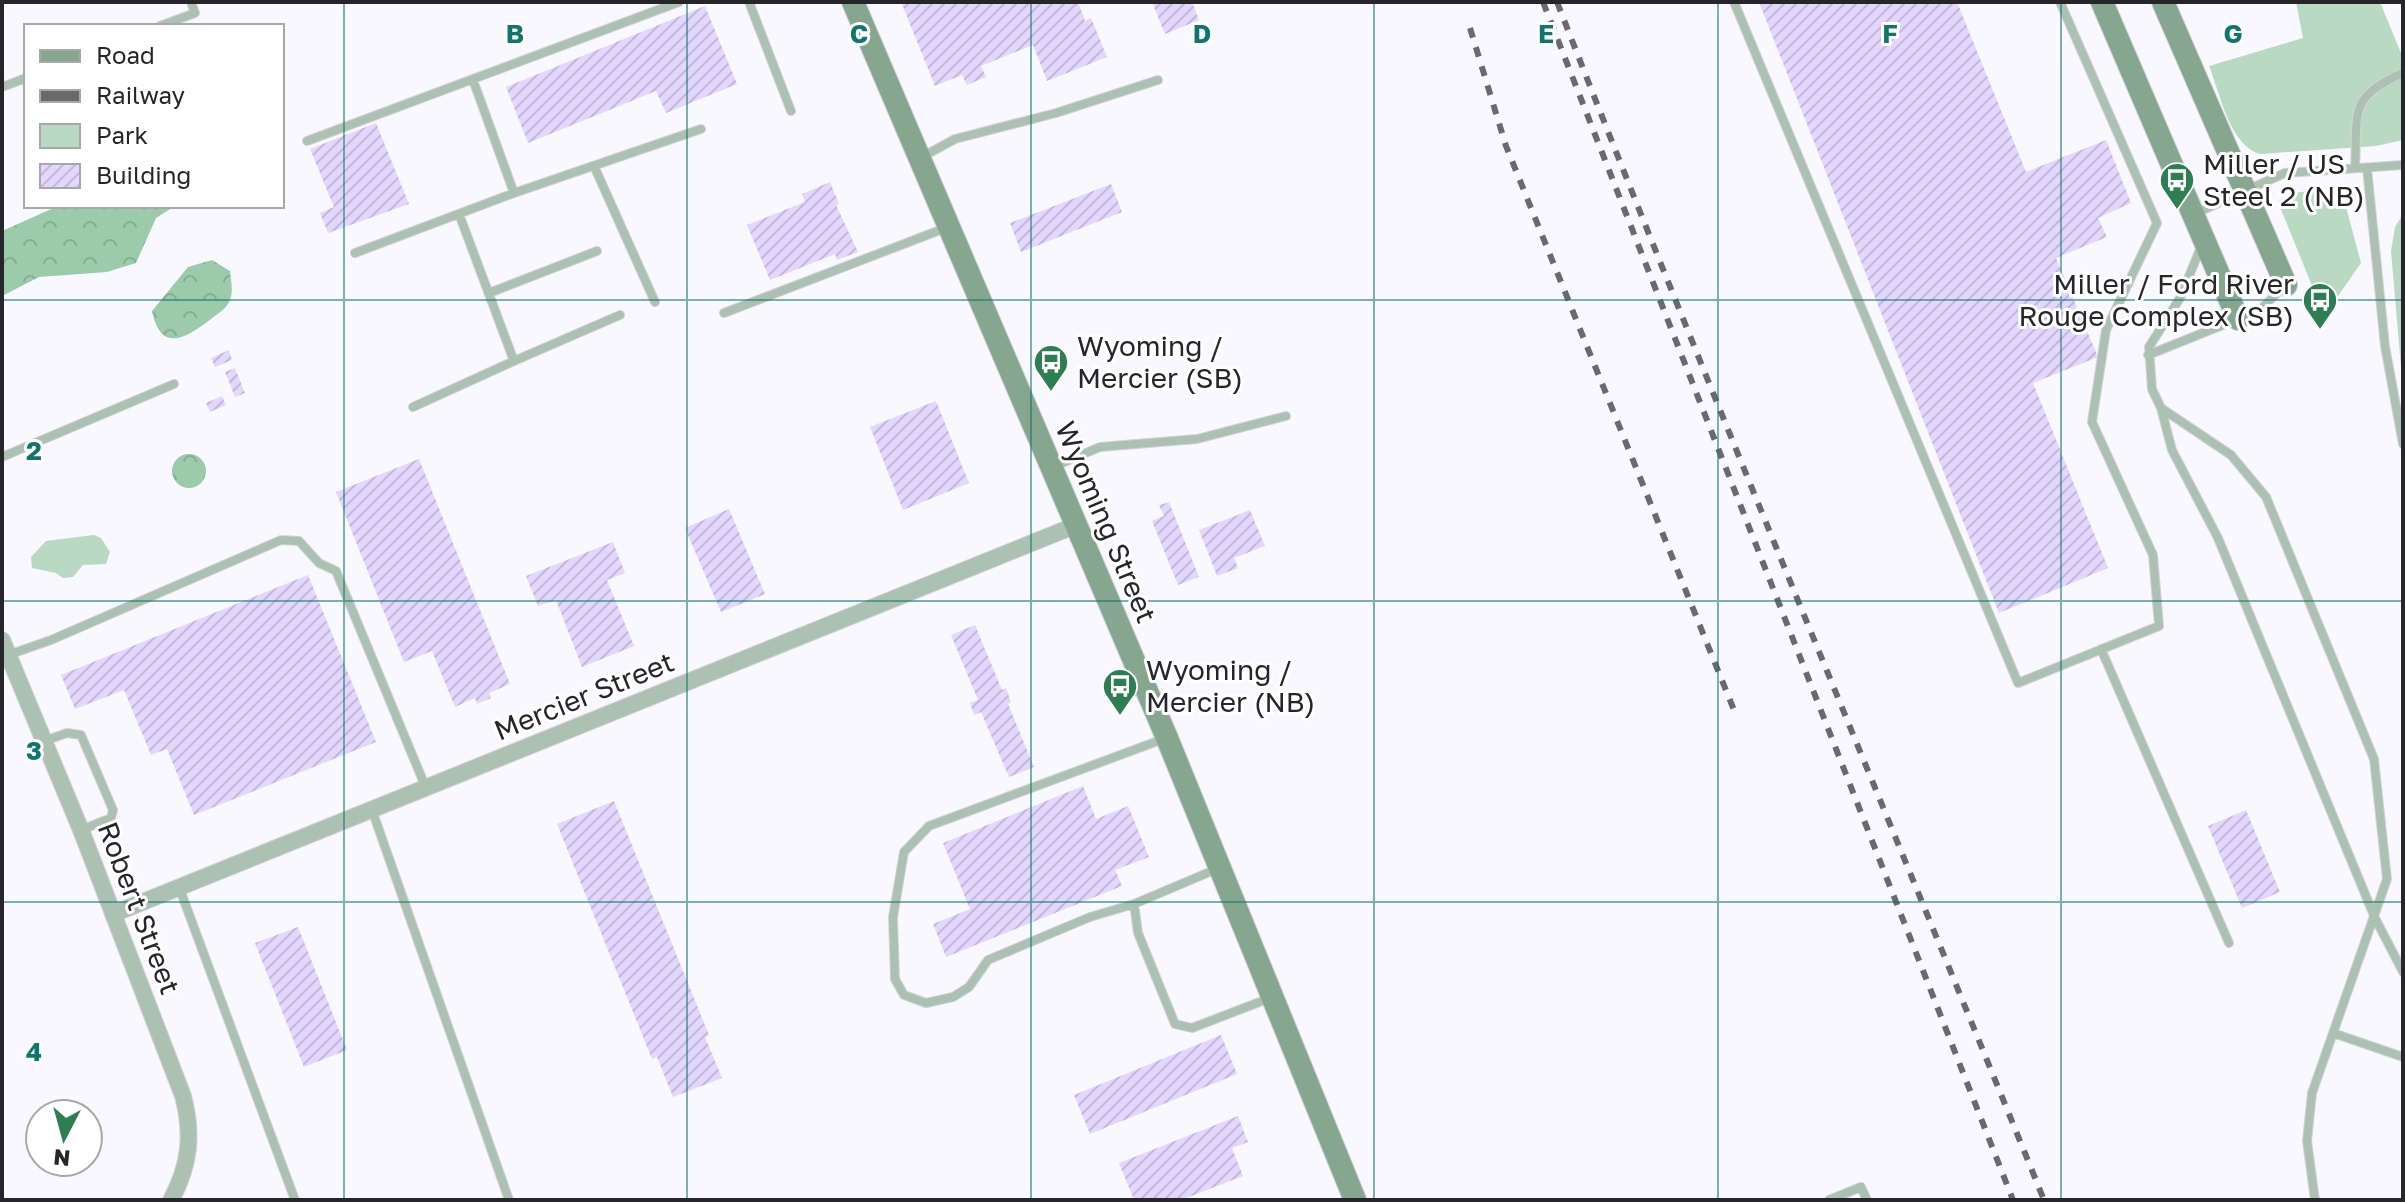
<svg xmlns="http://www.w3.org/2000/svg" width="2405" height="1202" font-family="'Golos Text',sans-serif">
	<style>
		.green { fill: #b9d9c3 }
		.forest { fill: url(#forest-crowns) }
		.building { fill: url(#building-hatch) }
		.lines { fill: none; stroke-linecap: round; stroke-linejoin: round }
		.lane-casing { stroke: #d3d2d8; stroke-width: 10 }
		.street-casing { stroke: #d3d2d8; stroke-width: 18 }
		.secondary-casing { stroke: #d3d2d8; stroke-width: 24 }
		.lane { stroke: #acc1b2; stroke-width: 8 }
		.street { stroke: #acc1b2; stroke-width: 16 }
		.secondary { stroke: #86a690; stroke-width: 22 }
		.rail { stroke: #6a696e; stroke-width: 6; stroke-dasharray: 10 10; stroke-linecap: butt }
		.grid { fill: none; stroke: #0f766e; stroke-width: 2; stroke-opacity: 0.55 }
		.labels { text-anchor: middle; stroke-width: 6; stroke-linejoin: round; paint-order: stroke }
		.poi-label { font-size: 28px; fill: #26252a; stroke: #fff; text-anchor: start }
		.street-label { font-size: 28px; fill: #26252a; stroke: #fff }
		.grid-label { font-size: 26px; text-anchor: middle; font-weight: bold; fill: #0f766e; stroke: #fff; stroke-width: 6; stroke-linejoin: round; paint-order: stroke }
	</style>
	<defs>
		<pattern id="forest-crowns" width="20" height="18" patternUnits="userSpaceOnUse" patternTransform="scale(2)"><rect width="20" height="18" fill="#9bcbaa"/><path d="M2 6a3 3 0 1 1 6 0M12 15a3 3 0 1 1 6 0" fill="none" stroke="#85ae92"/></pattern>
		<pattern id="building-hatch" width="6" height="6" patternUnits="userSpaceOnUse" patternTransform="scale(2)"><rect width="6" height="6" fill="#e3d7fe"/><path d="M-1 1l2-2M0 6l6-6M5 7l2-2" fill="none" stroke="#c3b8da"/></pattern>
	</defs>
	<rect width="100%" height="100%" fill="#f9f8fe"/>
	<path class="green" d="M2296,2h84l23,56v82l-27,6 -115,8c-31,-7 -41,-61 -52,-88l94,-28z
		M2321,190l25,17 15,56 -23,33 -15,6 -6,-4 -39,-96 13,-9z
		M2403,214v176l-12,-139 4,-24z
		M94,535l7,3 9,14 -4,12 -23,1 -10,12 -10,1 -7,-5 -24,-5 -1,-11 15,-16z"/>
	<path class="forest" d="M58,206h117l-19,12 -20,45 -29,9 -68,5 -37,19v-65z
		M212,260l18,11c1,11 4,21 -1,31 -3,7 -12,12 -18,17 -25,19 -50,35 -59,-8l36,-44z
		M172 471a17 17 0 1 1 34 0a17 17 0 1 1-34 0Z"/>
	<path class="building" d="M901,2h177l7,19 6,-3 16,39 -60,24 -14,-36 -52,21 5,11 -19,8 -5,-10 -27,11z
		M1152,2h40l7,18 -34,14z
		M1759,2h198l69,170 80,-32 25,63 -33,15 9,19 -51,21 42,99 -65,26 75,185 -109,45z
		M705,6l32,78 -71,29 -10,-22 -128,52 -22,-56z
		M376,123l33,81 -81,29 -8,-20 14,-6 -24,-58z
		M830,182l9,22 -3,1 22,47 -21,8 -2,-6 -65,26 -23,-55 58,-23 -3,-8z
		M1111,184l11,28 -101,40 -11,-29z
		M229,350l3,10 -17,7 -4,-9z
		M235,368l10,25 -10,4 -10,-25z
		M222,396l4,9 -16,7 -4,-9z
		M936,401l33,82 -66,27 -33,-83z
		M419,459l91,225 -21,9 2,5 -14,6 -2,-6 -20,9 -23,-56 -28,11 -68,-170z
		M1169,502l30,75 -21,8 -26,-64 12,-5 -5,-11z
		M729,509l36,85 -44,18 -36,-84z
		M1250,510l15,36 -31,12 4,10 -21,8 -18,-46z
		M613,542l12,31 -18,7 27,66 -52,21 -26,-67 -18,6 -12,-30z
		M308,575l68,167 -182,73 -27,-66 -16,6 -27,-65 -49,19 -14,-34z
		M975,625l27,65 4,-2 5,14 -3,2 26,63 -25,10 -28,-65 -7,3 -4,-12 8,-3 -27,-65z
		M1083,786l13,33 32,-13 21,51 -34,13 7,16 -176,71 -13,-33 37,-15 -27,-66z
		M614,801l95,234 -4,2 17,41 -49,19 -16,-40 -5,2 -95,-235z
		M2246,810l34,82 -38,16 -34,-82z
		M298,927l49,123 -43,17 -49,-124z
		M1221,1035l16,39 -147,60 -16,-39z
		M1238,1116l10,26 -16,6 11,28 -62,24h-47l-15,-37z"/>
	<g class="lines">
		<g class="lane-casing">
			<path id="lane" d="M749,2l42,109
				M1734,2l284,681 141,-57 -6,-71 -61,-133 14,-92 51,-107 -97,-221
				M160,26l35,-13 -4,-11
				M473,80l41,113 187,-64
				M2,87l24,-9
				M307,141l372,-139
				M920,158l35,-19 101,-26 102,-33
				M594,166l61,136
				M2355,168c3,-54 -8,-71 48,-95
				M2367,168l18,178 18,98
				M2194,214l91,-41 118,-8
				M2201,247l-21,51 -31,49 3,42 9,19 11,42 46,88 157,380 28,54
				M355,253l159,-60
				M489,293l108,-42
				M724,313l224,-86
				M2148,355l112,-45 25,-25
				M514,361l106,-46
				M413,407l101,-46 -55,-147
				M2161,408l70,47 35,42 108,262 13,120 -75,214 -5,48 8,59
				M2,457l172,-73
				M1055,466l45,-19 97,-8 89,-23
				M2101,649l128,294
				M8,655l43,-15 230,-100 18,1 20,22 17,8 90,217
				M44,741l23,-8 14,2 32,75 -2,8 -30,12
				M372,810l137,390
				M1219,868l-85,36 4,29 37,91 17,4 78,-30
				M179,887l116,313
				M1134,904l-44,13 -102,43 -19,27 -16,10 -27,6 -22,-8 -9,-16 -2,-62 11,-65 25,-26 237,-88
				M2333,1033l70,24
				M1829,1200l32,-13 6,13"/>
		</g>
		<g class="street-casing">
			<path id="street" d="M2,640l79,190 102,266c10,38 7,69 -12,104
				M113,914l961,-388"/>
		</g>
		<g class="secondary-casing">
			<path id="secondary" d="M853,2l314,736 188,462
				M2102,2l136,317
				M2163,2l123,283"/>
		</g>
		<use href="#lane" class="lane"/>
		<use href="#street" class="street"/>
		<use href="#secondary" class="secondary"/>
		<path class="rail" d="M1543,2l470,1198
			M1557,2c157,402 325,799 487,1198
			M1470,28l36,118 230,569"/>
	</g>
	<path class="grid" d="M344,2v1198M687,2v1198M1031,2v1198M1374,2v1198M1718,2v1198M2061,2v1198M2,300h2401M2,601h2401M2,902h2401"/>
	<defs>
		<g id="bus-pin" transform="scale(1.8)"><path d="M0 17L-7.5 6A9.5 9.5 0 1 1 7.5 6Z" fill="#2d7e50" stroke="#fff"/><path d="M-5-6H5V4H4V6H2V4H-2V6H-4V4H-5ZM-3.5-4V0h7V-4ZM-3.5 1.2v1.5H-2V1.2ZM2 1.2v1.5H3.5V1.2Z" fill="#fff"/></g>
	</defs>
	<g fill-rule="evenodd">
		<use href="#bus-pin" x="2177" y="180"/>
		<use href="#bus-pin" x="2320" y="300"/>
		<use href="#bus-pin" x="1051" y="362"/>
		<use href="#bus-pin" x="1120" y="686"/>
	</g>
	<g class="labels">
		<g class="poi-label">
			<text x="2203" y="174">Miller / US<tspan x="2203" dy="32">Steel 2 (NB)</tspan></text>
			<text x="2294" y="294" text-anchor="end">Miller / Ford River<tspan x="2294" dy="32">Rouge Complex (SB)</tspan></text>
			<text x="1077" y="356">Wyoming /<tspan x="1077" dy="32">Mercier (SB)</tspan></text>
			<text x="1146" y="680">Wyoming /<tspan x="1146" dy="32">Mercier (NB)</tspan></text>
		</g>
		<g class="street-label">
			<text transform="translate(1106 522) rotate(67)" y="10">Wyoming Street</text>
			<text transform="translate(584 696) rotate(-22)" y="10">Mercier Street</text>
			<text transform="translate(139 908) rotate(69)" y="10">Robert Street</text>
		</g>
	</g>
	<g class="grid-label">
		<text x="515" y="43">B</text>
		<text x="859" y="43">C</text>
		<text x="1202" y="43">D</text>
		<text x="1546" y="43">E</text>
		<text x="1890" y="43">F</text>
		<text x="2233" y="43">G</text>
		<text x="34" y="460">2</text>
		<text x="34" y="760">3</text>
		<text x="34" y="1061">4</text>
	</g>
	<rect width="2405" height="1202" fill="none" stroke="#26252a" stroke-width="8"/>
	<rect x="24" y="24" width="260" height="184" fill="#ffffff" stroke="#a8a8aa" stroke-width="2"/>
	<rect x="40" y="50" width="40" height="12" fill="#86a690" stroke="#a8a8aa" stroke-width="2"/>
	<text x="96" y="64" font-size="24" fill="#26252a">Road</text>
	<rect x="40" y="90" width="40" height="12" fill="#6a696e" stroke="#a8a8aa" stroke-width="2"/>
	<text x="96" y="104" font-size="24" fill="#26252a">Railway</text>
	<rect x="40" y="124" width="40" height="24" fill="#b9d9c3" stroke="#a8a8aa" stroke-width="2"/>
	<text x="96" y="144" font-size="24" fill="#26252a">Park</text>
	<rect x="40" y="164" width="40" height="24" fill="url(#building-hatch)" stroke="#a8a8aa" stroke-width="2"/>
	<text x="96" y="184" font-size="24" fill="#26252a">Building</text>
	<g transform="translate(64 1138) rotate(186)"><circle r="38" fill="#ffffff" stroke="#a8a8aa" stroke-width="2"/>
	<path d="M0-6L14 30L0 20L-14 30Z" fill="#2d7e50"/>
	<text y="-12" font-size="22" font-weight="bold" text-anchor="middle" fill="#26252a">N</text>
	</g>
</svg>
